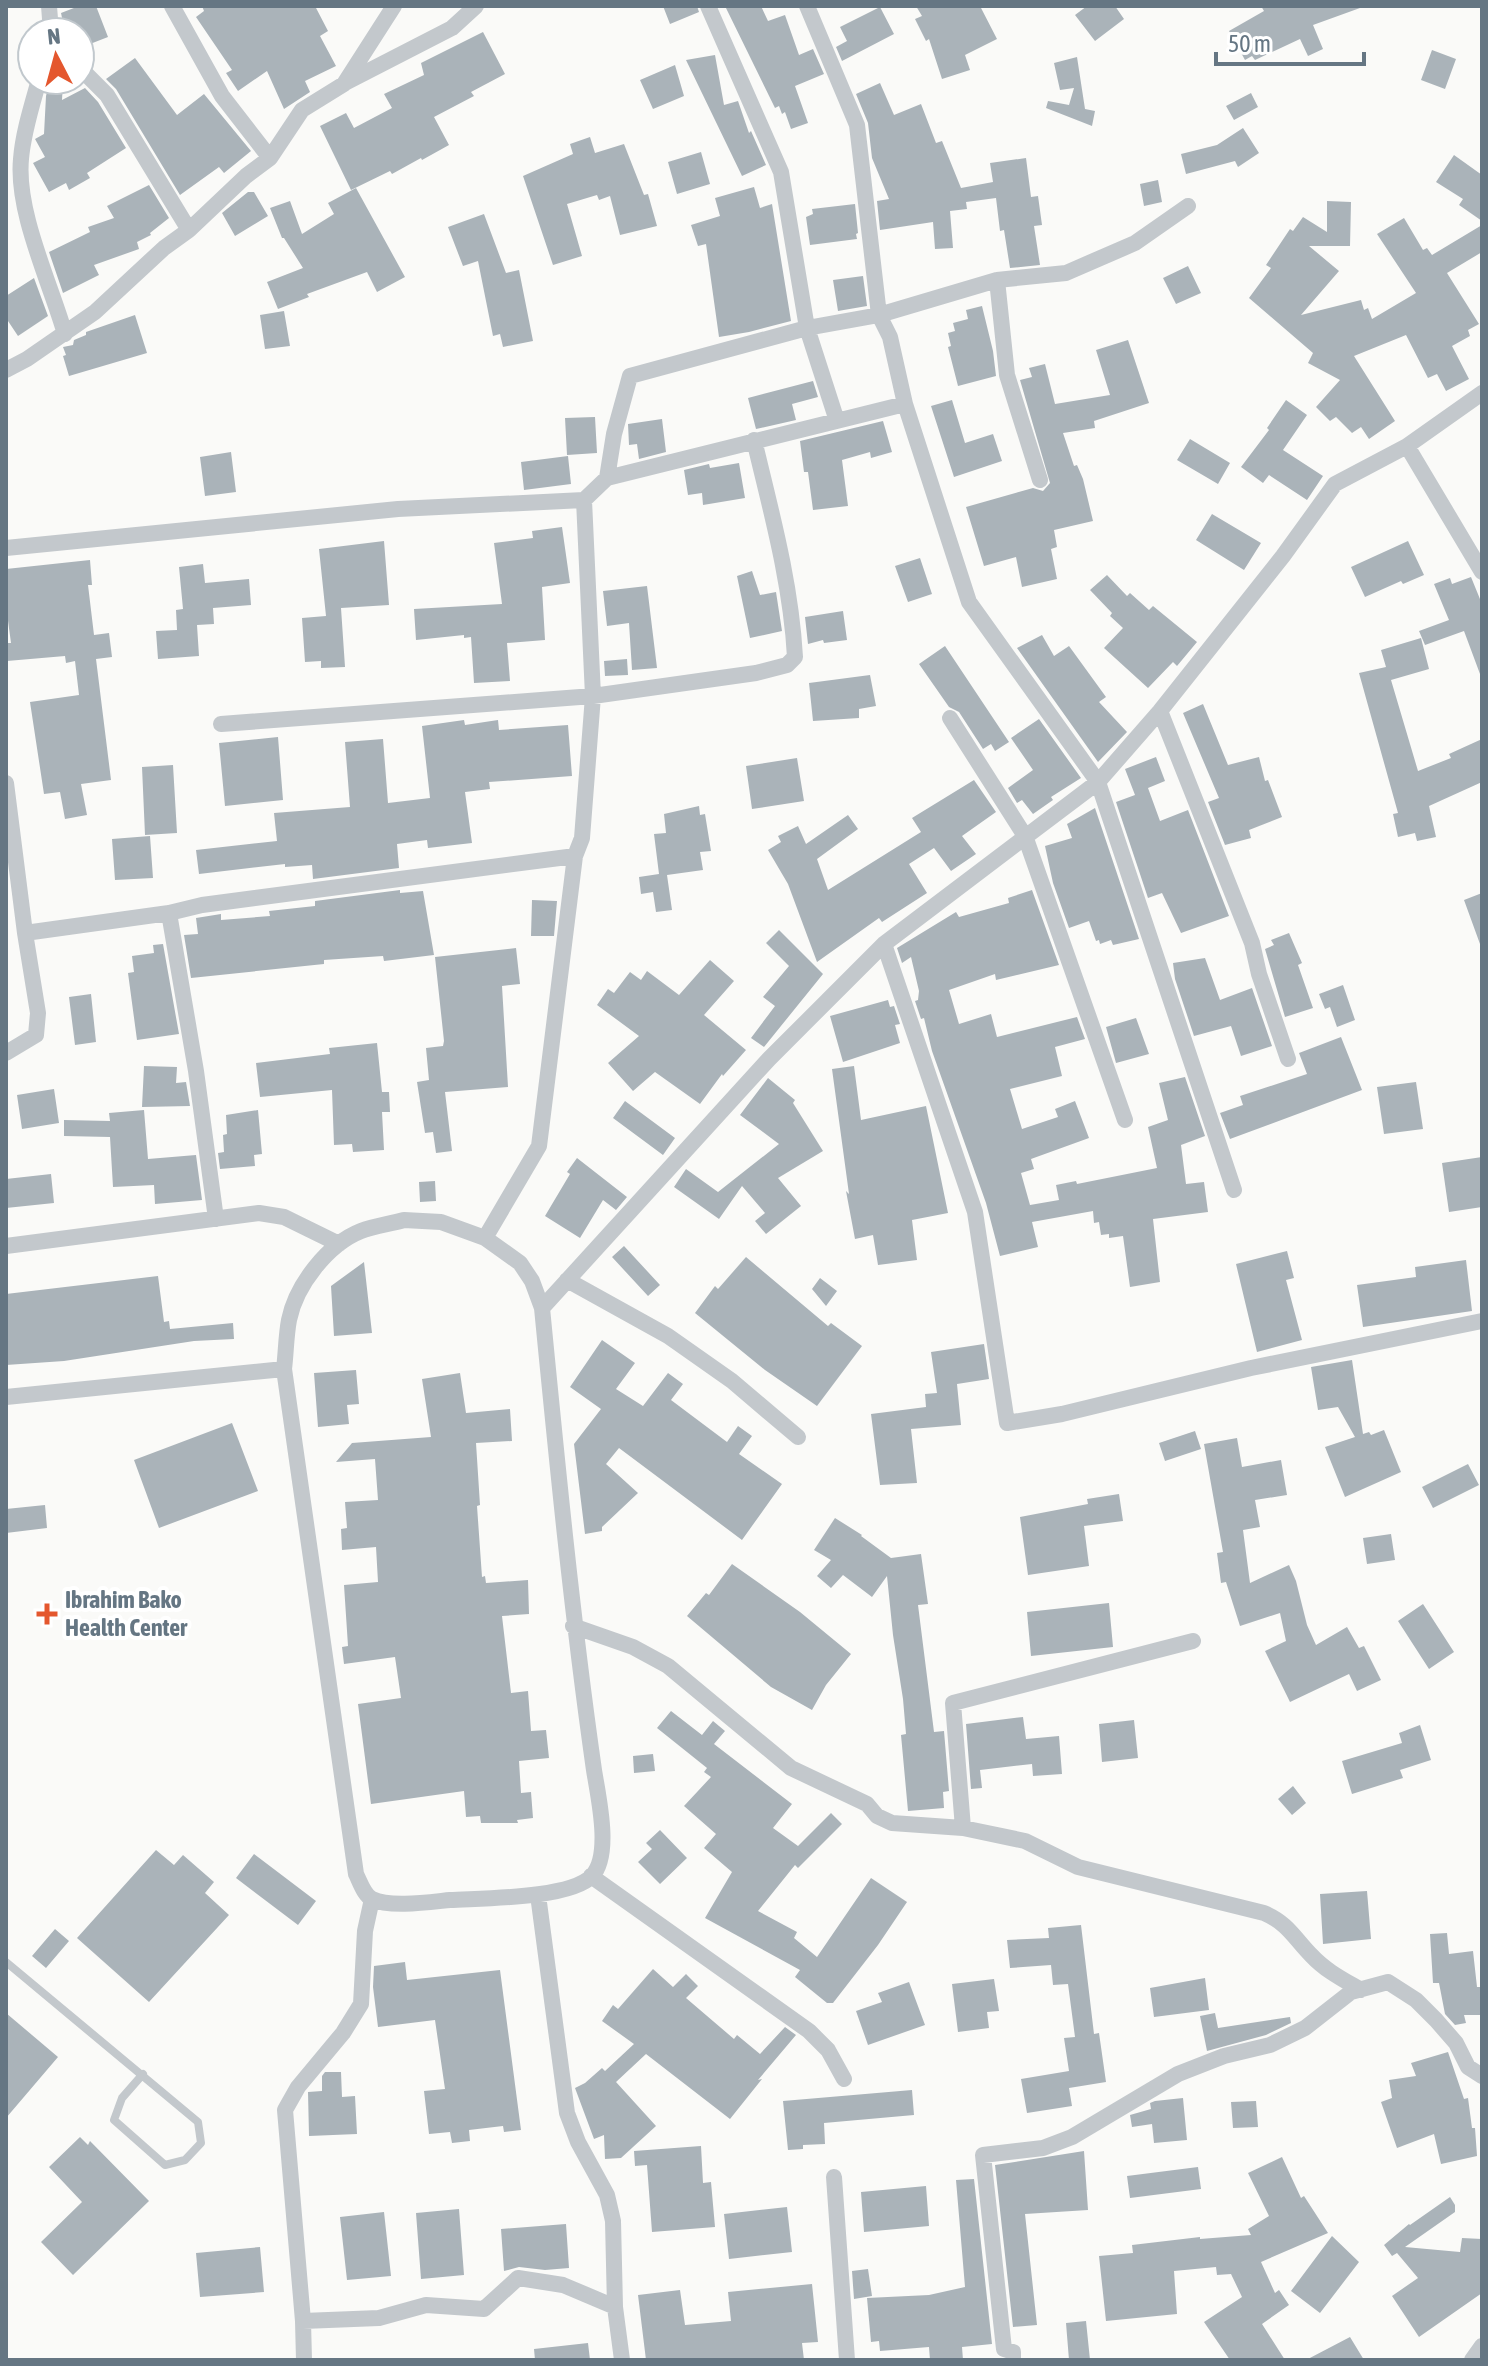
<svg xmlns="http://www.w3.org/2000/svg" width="1488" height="2366" font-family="'Asap Condensed',sans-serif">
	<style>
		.building { fill: #aab3b9 }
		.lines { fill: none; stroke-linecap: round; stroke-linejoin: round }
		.service { stroke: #c3c8cc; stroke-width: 8 }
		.minor { stroke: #c3c8cc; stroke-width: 16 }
		.poi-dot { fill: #e4572e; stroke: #fff; stroke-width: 3 }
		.labels { text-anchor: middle; stroke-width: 8; stroke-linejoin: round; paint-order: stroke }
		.poi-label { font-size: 24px; font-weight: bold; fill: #657683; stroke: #fff; text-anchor: start }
	</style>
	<rect width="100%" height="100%" fill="#fafaf8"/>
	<path class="building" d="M79,6h17l12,31 -18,7 -5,-13 -20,1 -4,-19z
		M202,6h113l13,25 -8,5 16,30 -31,15 5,11 -26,17 -17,-38 -29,20 -12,-18 6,-3 -36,-53 8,-6z
		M663,6h34l2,6 -29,12z
		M725,6h36l7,15 17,-6 14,40 14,-6 11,25 -29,12 13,37 -17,6 -6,-17 -3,2 -3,-8 -4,2z
		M916,6h64l17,33 -32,16 5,15 -28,9 -13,-40 -3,2 -11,-22 7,-3z
		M1087,6h28l9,13 -29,22 -20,-26z
		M1261,6h98l1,2 -47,17 10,24 -15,7 -8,-17 -45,21 -3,-4 -7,4 -16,-29 35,-20z
		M880,7l14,27 -52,27 -6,-14 11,-6 -7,-14z
		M483,32l22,42 -34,18 3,4 -40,21 15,28 -27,15 -1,-2 -29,16 -2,-3 -39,19 -31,-64 26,-13 8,15 38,-20 -8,-14 40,-19 -3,-12z
		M1432,50l24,9 -11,30 -24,-9z
		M715,55l9,50 14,-4 11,32 2,-2 15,34 -24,11 -56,-116z
		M1077,57l8,52 10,2 -3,15 -46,-18 2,-7 21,4 5,-17 -14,2 -6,-27z
		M135,58l42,57 27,-21 47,57 -27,22 -5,-6 -39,28 -64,-106 -10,-10z
		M675,65l9,31 -31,13 -13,-29z
		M50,80h13l-1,20 23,-12 13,14 28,46 -39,25 3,5 -21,12 -3,-7 -17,9 -16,-29 12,-6 -10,-18 9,-5 2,-38z
		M880,83l14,32 27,-11 15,39 6,-2 19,47 32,-6 -3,-19 36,-5 5,39 7,-1 4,29 -8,1 6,39 -30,3 -6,-38 -4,1 -4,-33 -30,4 1,7 -17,2 3,37 -18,1 -2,-27 -53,8 -3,-29 12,-2 -17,-41 -4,-35 -12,-29z
		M1251,93l7,14 -24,13 -8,-14z
		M1243,128l16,25 -21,14 -3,-6 -49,13 -5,-20 36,-9z
		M590,137l5,16 29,-9 20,51 4,-1 9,32 -37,9 -10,-39 -11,4 -2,-5 -30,9 15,52 -29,9 -30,-89 50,-22 -3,-10z
		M701,152l9,32 -33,10 -9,-32z
		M1454,155l28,20v46l-23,-16 4,-6 -27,-17z
		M1158,180l4,22 -18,4 -4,-22z
		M149,185l20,33 -19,15 1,2 -14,7 2,7 -45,16 5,10 -36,18 -14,-41 41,-20 -2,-5 26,-9 -7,-12z
		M754,187l6,21 12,-4 19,117 -42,11 -30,5 -13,-93 -8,2 -7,-21 29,-9 -5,-18z
		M356,188l49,89 -28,15 -10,-20 -60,22 2,3 -31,12 -11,-27 36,-14 -19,-30h-2l-12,-30 20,-7 12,33 32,-20 -6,-11z
		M248,192h6l14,24 -33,20 -13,-23z
		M1327,201l24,1 -1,44h-41l30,25 -38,44 60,-15 3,10 4,-2 4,11 44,-26 -39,-59 27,-16 19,32 4,-2 5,7 50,-30v27l-35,21 32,51 -11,6 2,6 -18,10 17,33 -23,12 -9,-17 -9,4 -22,-43 -52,21 41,65 -26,18 -8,-12 -9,6 -16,-16 -6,4 -14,-14 24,-27 -32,-17 5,-10 -64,-55 22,-30 -5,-3 24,-36 3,2 10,-14 24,15z
		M855,204l3,29 -2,1 1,5 -47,6 -4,-28 7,-3 -1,-5z
		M484,214l22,59 13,-3 14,71 -30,6 -3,-13 -7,2 -15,-75 -15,5 -15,-39z
		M1188,266l13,27 -25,11 -13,-26z
		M863,276l4,30 -29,5 -5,-31z
		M34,278l14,38 -30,20 -12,-18v-22z
		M982,306l11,45 3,25 -38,10 -10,-39 3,-1 -3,-13 7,-2 -2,-8 15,-4 -2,-9z
		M284,311l6,35 -25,3 -5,-34z
		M135,315l12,38 -78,23 -6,-20 3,-1 -3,-8 10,-2 1,-5 12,-5v-3z
		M1128,340l21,63 -55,18 1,7 -32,5 11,33 3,-1 6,14 10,42 -39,9 3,17 -6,2 6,30 -35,8 -6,-30 -32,9 -18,-59 67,-19 10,3 7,-8 -30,-103 12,-3 -3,-9 16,-4 10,40 55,-9 -14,-45z
		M813,381l5,16 -26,7 4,16 -40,9 -8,-31z
		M952,400l13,43 28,-9 9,27 -48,16 -23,-71z
		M1286,400l21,15 -24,35 40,26 -16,24 -38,-25 -6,8 -22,-16 28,-37 -2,-2z
		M595,417l2,36 -30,2 -2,-37z
		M662,419l4,33 -27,7 -2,-15 -8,1 -1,-21z
		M883,421l9,31 -21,6 -1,-6 -28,8 6,46 -35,4 -5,-38h-4l-4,-31z
		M1190,439l40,24 -12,21 -41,-24z
		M231,452l5,40 -31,4 -5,-39z
		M568,456l3,28 -47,6 -3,-28z
		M739,463l6,35 -42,7 -1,-12 -14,2 -4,-25 25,-6 1,4z
		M1212,514l49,29 -17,27 -48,-30z
		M562,527l8,56 -28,4 3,53 -38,3 3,38 -36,2 -3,-46 -7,1v-3l-48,5 -2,-31 88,-5 -8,-61 39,-5 -1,-7z
		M384,541l5,64 -48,3 4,59 -24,1v-7l-16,1 -3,-44 24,-2 -7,-67z
		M1408,541l16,34 -21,9 -2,-3 -36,16 -14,-30z
		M920,558l12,36 -24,8 -13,-36z
		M90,560l2,25h-4l6,50 15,-2 3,24 -16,2 15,121 -30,4 6,31 -22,4 -5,-27 -16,2 -14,-92 49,-7 -4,-34 -9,2 -1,-7 -58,5 -1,-18h5l-5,-37v-37z
		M203,564l2,19 44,-4 2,26 -38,3 1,16 -17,1 2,31 -41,3 -2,-28 21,-1 -1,-20 7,-1 -4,-42z
		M752,571l8,24 16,-3 6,39 -32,7 -13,-62z
		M1107,575l20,21 3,-3 19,17 4,-4 44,36 -20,24 -4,-4 -25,26 -44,-40 19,-20 -13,-12 2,-3 -22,-23z
		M1471,577l11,27 -2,70 -16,-43 -39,14 -6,-14 30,-11 -15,-36 16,-6 2,6z
		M647,586l10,82 -25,2 -3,-47 -22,3 -4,-35z
		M843,611l4,29 -23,3 -1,-3 -15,4 -3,-27z
		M1042,635l12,21 15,-10 37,51 -7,5 28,30 -29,30 -81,-114z
		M1421,638l8,31 -38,11 27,91 33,-13 -2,-4 33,-15v43l-53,24 7,31 -19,4 -2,-8 -17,4 -5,-23 5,-1 -39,-140 27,-6 -5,-17z
		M945,646l64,96 -14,9 -4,-7 -8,5 -24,-37 -10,-5 -30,-43z
		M627,659l1,16 -23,1 -1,-15z
		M870,675l6,31 -17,3v9l-46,3 -4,-38z
		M1203,704l25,61 31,-8 6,24 3,-1 14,37 -33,13 2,8 -26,7 -17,-43 11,-4 -36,-85z
		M1039,719l42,59 -30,19 2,3 -20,14 -11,-14 -5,3 -9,-15 25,-18 -22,-32z
		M464,720l1,5 33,-5 1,10 69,-5 4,51 -83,6 1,7 -25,3 7,51 -44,5 -1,-8 -30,4 2,24 -86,11 -1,-14 -27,2v-3l-86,10 -3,-24 81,-9 -3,-28 76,-6 -5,-65 38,-3 5,64 42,-5 -8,-72z
		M278,737l5,63 -58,6 -6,-63z
		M1156,757l9,24 -17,7 12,33 28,-11 41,106 -48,17 -19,-40 -14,5 -32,-96 19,-7 -10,-26z
		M797,758l7,43 -52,8 -6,-43z
		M173,765l4,68 -32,2 -3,-68z
		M974,780l22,32 -34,24 14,18 -25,17 -17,-23 -25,16 18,29 -45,29 -3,-4 -62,44 -29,-78 -20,-34 13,-8 -3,-6 20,-10 8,18 42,-29 10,14 -41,30 11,31 93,-58 -9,-14z
		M699,806l1,9 5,-1 6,37 -11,1 3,18 -36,5 5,35 -16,2 -3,-20 -12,2 -2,-17 20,-3 -5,-40 12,-1 -2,-19z
		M1095,808l44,131 -26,6 -2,-5 -11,4 -1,-4 -3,1 -7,-20 -20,7 -16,-45 -8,-37 27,-8 -5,-14z
		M150,836l3,42 -38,2 -3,-41z
		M400,890v3l23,-2 11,64 -50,6 -1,-5 -59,4v4l-133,14 -7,-43 14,-1 -2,-16 25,-4v6l49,-4 -1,-5 46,-5v-5z
		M1032,890l27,75 -63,15 -1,-6 -46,16 10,34 32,-10 6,23 80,-20 8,22 -30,8 7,29 -52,13 12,40 36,-12 -3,-8 20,-8 14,37 -58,21 3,10 -13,4 9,32 29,-5 -3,-15 20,-4 1,3 80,-16 -9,-41 20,-7 -9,-37 26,-6 20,59 -24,9 5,39 18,-2 4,30 -55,7 7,63 -30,5 -7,-51 -14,2v-4l-8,1 -2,-13 -5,1 -1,-12 -61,11 6,25 -38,9 -14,-53 -54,-152 -8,-33 -3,1 -6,-18 3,-1 1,-9 -8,-34 -9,6 -5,-15 59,-36 3,5 50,-14 -1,-5z
		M1482,893v51h-2l-16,-44z
		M532,900l25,1 -3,35h-23z
		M779,930l44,44 -59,73 -13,-9 24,-32 -12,-9 26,-31 -23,-23z
		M1289,933l13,30 -4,2 15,43 -28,9 -20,-68 9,-4 -3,-5z
		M163,944l16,90 -42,6 -9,-67 6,-1 -2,-16 22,-3 -1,-8z
		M516,948l4,36 -18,2 6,101 -63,5 7,59 -16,2 -3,-21 -8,1 -8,-51 12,-2 -3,-32 17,-2 1,-5 -9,-84z
		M1205,958l15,42 32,-12 20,58 -31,10 -10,-30 -37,10 -19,-57 -2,-16z
		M710,960l24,21 -30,34 42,35 -23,26 -1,-2 -22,30 -45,-32 -22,19 -25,-28 31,-27 -42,-31 11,-16 6,4 16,-21 11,8 6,-9 32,24z
		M1343,985l12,35 -18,7 -7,-20 -5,2 -6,-15z
		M91,994l5,48 -21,3 -6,-48z
		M888,1000l2,7 4,-1 6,18 -5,1 5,18 -57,19 -13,-46z
		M1136,1018l13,36 -33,9 -10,-36z
		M1341,1037l21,53 -132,49 -10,-26 23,-8 -3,-9 67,-22 -8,-21z
		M377,1043l5,49h7l1,20h-8l2,38 -31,2 -1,-8 -18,1 -2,-55 -72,7 -4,-34 74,-9 -1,-6z
		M144,1066l33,1 -1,16 10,-1 4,24 -48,1z
		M854,1066l7,54 65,-14 22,107 -36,7 5,40 -39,5 -5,-30 -18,4 -9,-48 3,3 -17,-125z
		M768,1078l27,22 -2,3 30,48 -45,27 23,28 -35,28 -11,-13 10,-8 -23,-27 -23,33 -45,-32 12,-18 32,23 61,-48 -39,-29z
		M1416,1082l7,47 -39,5 -7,-47z
		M54,1089l5,34 -37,6 -5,-34z
		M625,1101l50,37 -12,17 -50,-37z
		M144,1110l4,49 48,-4 6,45 -47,4 -1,-19 -41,2 -3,-50 -46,-1v-16l46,1 -1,-8z
		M258,1110l4,44 -8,1 1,11 -35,3 -2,-16 6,-1 -1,-17 4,-1 -1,-19z
		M1482,1157v50l-33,5 -7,-49z
		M577,1158l50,39 -11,13 -13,-10 -23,38 -35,-22 25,-42 -3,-2z
		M51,1174l3,29 -48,5v-29z
		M435,1181l1,20 -16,1 -1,-20z
		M624,1246l36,39 -12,11 -36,-39z
		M1287,1251l7,27 -8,2 16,60 -45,12 -21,-88z
		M746,1257l82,69 3,-3 31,23 -45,60 -52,-36 -70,-57 20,-27 3,3z
		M1466,1260l6,51 -109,16 -6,-42 59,-8 -1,-10z
		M364,1262l8,71 -38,3 -3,-50z
		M158,1276l6,46 5,-1 1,8 63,-6 1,16 -40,2 -130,20 -58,4v-71z
		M820,1278l17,13 -11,15 -14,-17z
		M602,1340l33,23 -19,26 27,17 25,-33 15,11 -12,16 56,42 11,-16 14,10 -13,18 43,30 -40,56 -123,-92 -13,16 32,29 -36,34v4l-17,3 -11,-90 27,-35 -31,-22z
		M984,1344l5,35 -32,5 4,41 -50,4 6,54 -37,2 -9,-71 55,-7 -1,-13 12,-1 -6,-41z
		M1352,1360l11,74 6,-2 2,3 13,-5 17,42 -56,25 -20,-50 30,-10 -17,-30 -20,3 -7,-43z
		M356,1370l3,34 -12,1 2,19 -31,3 -4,-54z
		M460,1373l6,40 44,-4 2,32 -36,2 4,62 -3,1 5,71 3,-1 1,7 42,-3 1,34 -27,2 9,77 17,-2 3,40 15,-1 3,28 -30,3 2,32 10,-1 2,26 -16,2 1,3h-37l-1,-7 -14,1 -2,-26 -93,13 -13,-100 43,-6 -6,-41 -51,7 -2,-17 6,-1 -4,-61 34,-3 -2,-35 -34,3 -1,-21 6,-1 -2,-26 33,-2 -3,-41 -39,3 16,-19 79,-6 -9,-58z
		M232,1423l26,68 -99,37 -25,-68z
		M1195,1431l6,18 -36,12 -6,-18z
		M1237,1438l5,29 39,-7 6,35 -32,5 5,27 -17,3 7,53 39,-18 7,16 11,44 9,20 31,-18 12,21 5,-2 17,34 -24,11 -8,-17 -59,28 -25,-51 21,-10 -6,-28 -40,13 -14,-44 -5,1 -4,-30 6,-1 -19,-108z
		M1468,1464l11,21 -46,23 -11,-21z
		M1119,1494l4,27 -39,5 5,40 -61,9 -8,-58 68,-13 -1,-5z
		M45,1505l2,23 -41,5v-24z
		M835,1518l27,17 -1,1 30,22 30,-4 7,50 -10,1 16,127 10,-1 5,60 -6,1 1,16 -36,3 -7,-76 5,-1 -3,-35 -10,-64 -6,-59 -15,21 -29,-22 -12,13 -14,-12 14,-16 -17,-10z
		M1391,1534l4,26 -28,4 -4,-26z
		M732,1564l68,48 51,42 -25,31 -14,25 -41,-23 -84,-71 19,-23 3,2z
		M1109,1603l4,44 -82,9 -4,-44z
		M1423,1604l31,48 -25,17 -31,-48z
		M671,1711l31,24 11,-14 12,10 -11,13 78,60 -19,24 25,18 33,-33 11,11 -44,44 -3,-3 -37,46 39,21 -3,6 23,19 54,-79 36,24 -29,43 -45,58h-6l-32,-26 5,-7 -95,-52 27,-46 -28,-24 12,-14 -32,-28 27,-29 -7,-5 3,-4 -50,-40z
		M1023,1717l3,22 33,-3 3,38 -29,2 -1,-12 -52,6 2,18 -11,1 -5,-65z
		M1134,1720l4,38 -36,4 -3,-38z
		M1420,1725l11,35 -31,10 3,8 -51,16 -10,-33 60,-18 -3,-10z
		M653,1754l2,17 -21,2 -1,-17z
		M1293,1786l13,17 -14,12 -14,-16z
		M660,1830l27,28 -27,26 -22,-22 14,-13 -6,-6z
		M156,1850l18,15 9,-10 31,27 -9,11 24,22 -80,87 -72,-64z
		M254,1854l62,47 -18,24 -62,-47z
		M1367,1891l4,48 -48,5 -3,-50z
		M1081,1925l13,109 5,-1 7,49 -37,6 3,18 -45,7 -6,-34 48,-8 -5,-33 11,-1 -7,-53 -15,1 -2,-20 -41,3 -3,-28 42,-2 -1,-10z
		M55,1929l14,12 -23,27 -14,-12z
		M1447,1933l2,21 24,-3 4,36h5v28h-18l2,8 -11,2 -10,-11 -6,-31h-6l-3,-49z
		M405,1962l2,18 93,-10 21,160 -17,2 -1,-6 -34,4 1,11 -18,2 -2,-11 -21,2 -5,-43 21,-2 -10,-69 -57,7 -5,-40 1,-21z
		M653,1969l20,18 13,-13 12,12 -12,12 48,41 3,-4 23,19 25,-27 11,8 -38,45 4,-1 -32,40 -84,-65 -30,28 40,44 -35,32 -16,1 -1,-24 -10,4 -19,-51 10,-5 17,-15 3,3 29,-27 -32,-23 11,-16 5,4z
		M1205,1978l4,32 -55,7 -4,-29z
		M994,1979l5,32 -12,1 2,16 -31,4 -6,-48z
		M909,1982l16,43 -57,20 -12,-34 26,-9 -4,-9z
		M6,2013l52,44 -52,61z
		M1215,2013l3,15 72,-11 1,6 -25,12 -59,16 -7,-35z
		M1448,2052l16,47 4,-1 4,30h3l2,28 -36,8 -7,-30 -37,14 -16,-46 11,-4 -3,-18 27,-4 -5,-13z
		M325,2072h16l1,25 13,-1 2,38 -48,2 -1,-44 14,-1v-15z
		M912,2090l2,25 -90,8 1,21 -22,1v4l-15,1 -5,-49z
		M1183,2098l4,42 -33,3 -2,-19 -20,3 -2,-12 21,-6 -1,-6 5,-2z
		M1256,2101l2,26 -25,1 -2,-26z
		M80,2137l8,8 2,-4 59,60 -76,74 -32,-33 41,-40 -33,-35z
		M701,2146l2,37 8,-1 4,45 -63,5 -5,-67 -12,1 -1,-15z
		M1084,2151l4,59 -63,4 12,111 -24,2 -18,-162z
		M1282,2157l19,41 3,-2 24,37 -67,29 14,31 4,-3 10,15 -27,19 23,36h-55l-26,-38 38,-25 -11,-23 -14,1 -1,-8 -42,4 3,43 -71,7 -7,-65 34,-3 -1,-8 68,-8v2l51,-4 -3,-6 21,-13 -21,-43z
		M1198,2167l3,22 -71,9 -3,-22z
		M974,2179l18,165 -30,3 1,13h-33l-1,-13 -49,4 -1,-10 -8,1 -4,-44 62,-3 36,-8 -9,-107z
		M926,2186l3,40 -65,6 -3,-40z
		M1450,2197l5,8v7l-50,35 55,5 2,-14 20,1v54l-63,44 -27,-41 26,-18 -21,-25 -5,3 -8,-11 25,-21 1,1z
		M787,2207l5,45 -63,7 -5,-45z
		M459,2209l5,66 -43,4 -5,-66z
		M384,2212l7,64 -44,4 -7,-63z
		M566,2224l3,44 -24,2 -26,-3 -15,4 -3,-42z
		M1332,2236l27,26 -39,51 -29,-22z
		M260,2247l4,45 -64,5 -4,-44z
		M868,2269l4,27 -18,3 -2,-28z
		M812,2284l6,58 -16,1 2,17h-158l-8,-65 42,-5 5,35 46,-4 -3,-29z
		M1086,2321l4,39h-21l-3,-37z
		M1350,2337l14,23h-58z
		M588,2343l2,17h-55l-1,-11z"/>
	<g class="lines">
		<path class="service" d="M6,1962l192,160 3,21 -16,17 -20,5 -51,-45 8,-22 21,-24"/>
		<path class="minor" d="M49,6l2,26
			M172,6l50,90 48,62
			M708,6l73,166 26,156 30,93
			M807,6l50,119 22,190 11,22 15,67 64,198 129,180 136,408
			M80,68l27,27 82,135
			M39,80c-7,25 -16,53 -18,79 -5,53 29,123 44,175
			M345,83l107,-55 24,-22
			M997,280l10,95 33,105
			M6,370l21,-11 68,-47 69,-64 25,-18 57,-54 24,-18 32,-48 42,-26 50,-78
			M1407,446l75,126
			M607,478l7,-44 16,-58 177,-48 72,-13 118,-35 69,-7 69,-30 53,-37
			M6,548l392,-39 186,-9 23,-22 298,-74
			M1160,711l92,232 7,31 29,85
			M950,718l75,118 100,284
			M221,724l372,-28 163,-23 31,-8 8,-8c-4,-74 -24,-146 -41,-217
			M6,783l19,150 13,80 -2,22 -30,18
			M169,913l27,158 20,148
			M25,933l144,-20 33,-8 373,-49
			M884,944l91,268 32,211 55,-9 189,-46 231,-47
			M404,1220l37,2 44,16 35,25 12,18 10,27c15,154 30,308 52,462 4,26 18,85 -2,106 -22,23 -111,22 -142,24 -20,2 -60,8 -78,-1 -8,-4 -12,-17 -16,-25l-72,-505c2,-16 2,-33 5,-49 7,-35 39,-76 72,-89 13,-5 29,-7 43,-11z
			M485,1238l54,-92 36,-290 7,-18 11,-142 -9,-196
			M6,1246l253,-33 25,4 55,27
			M567,1280l101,56 64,45 66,56
			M542,1308l227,-249 115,-115 214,-162 62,-71 123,-155 52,-72 72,-38 75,-53
			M6,1397l278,-28
			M573,1626l60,21 35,19 123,102 76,36 10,12 15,7 71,5 62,13 53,26 186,46c25,11 30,25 48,43 14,15 32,24 49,34
			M963,1828l-10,-125 240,-62
			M591,1876l218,155 19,19 16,29
			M538,1895l29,218 11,29 29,53 6,26 2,86 7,53
			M834,2177l13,183
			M303,2321l76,-3 47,-13 58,4 34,-31 45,7 52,22
			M304,2360l-1,-39 -18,-211 13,-23 45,-54 18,-29 4,-73 7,-32
			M1013,2360v-8l-9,-3 -21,-194 60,-7 29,-11 106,-63 46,-18 46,-11 35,-17 46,-36 37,-10 28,18 20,20 20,23 12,24 14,9
			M1472,2360l10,-14"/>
	</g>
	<path class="poi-dot" d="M43 1602h8v8h8v8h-8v8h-8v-8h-8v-8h8z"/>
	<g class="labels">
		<g class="poi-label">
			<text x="65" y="1608">Ibrahim Bako<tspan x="65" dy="28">Health Center</tspan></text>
		</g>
	</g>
	<rect width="1488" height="2366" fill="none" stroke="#657683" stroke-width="16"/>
	<g transform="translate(56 56) rotate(354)"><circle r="38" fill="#ffffff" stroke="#c1c8cd" stroke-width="2"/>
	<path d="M0-6L14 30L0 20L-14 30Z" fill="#e4572e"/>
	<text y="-12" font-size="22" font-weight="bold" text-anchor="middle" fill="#657683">N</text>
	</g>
	<path d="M1216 52v12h148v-12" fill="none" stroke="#657683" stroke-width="4"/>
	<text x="1228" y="52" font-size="24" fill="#657683" stroke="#ffffff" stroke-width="6" paint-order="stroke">50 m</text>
</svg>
